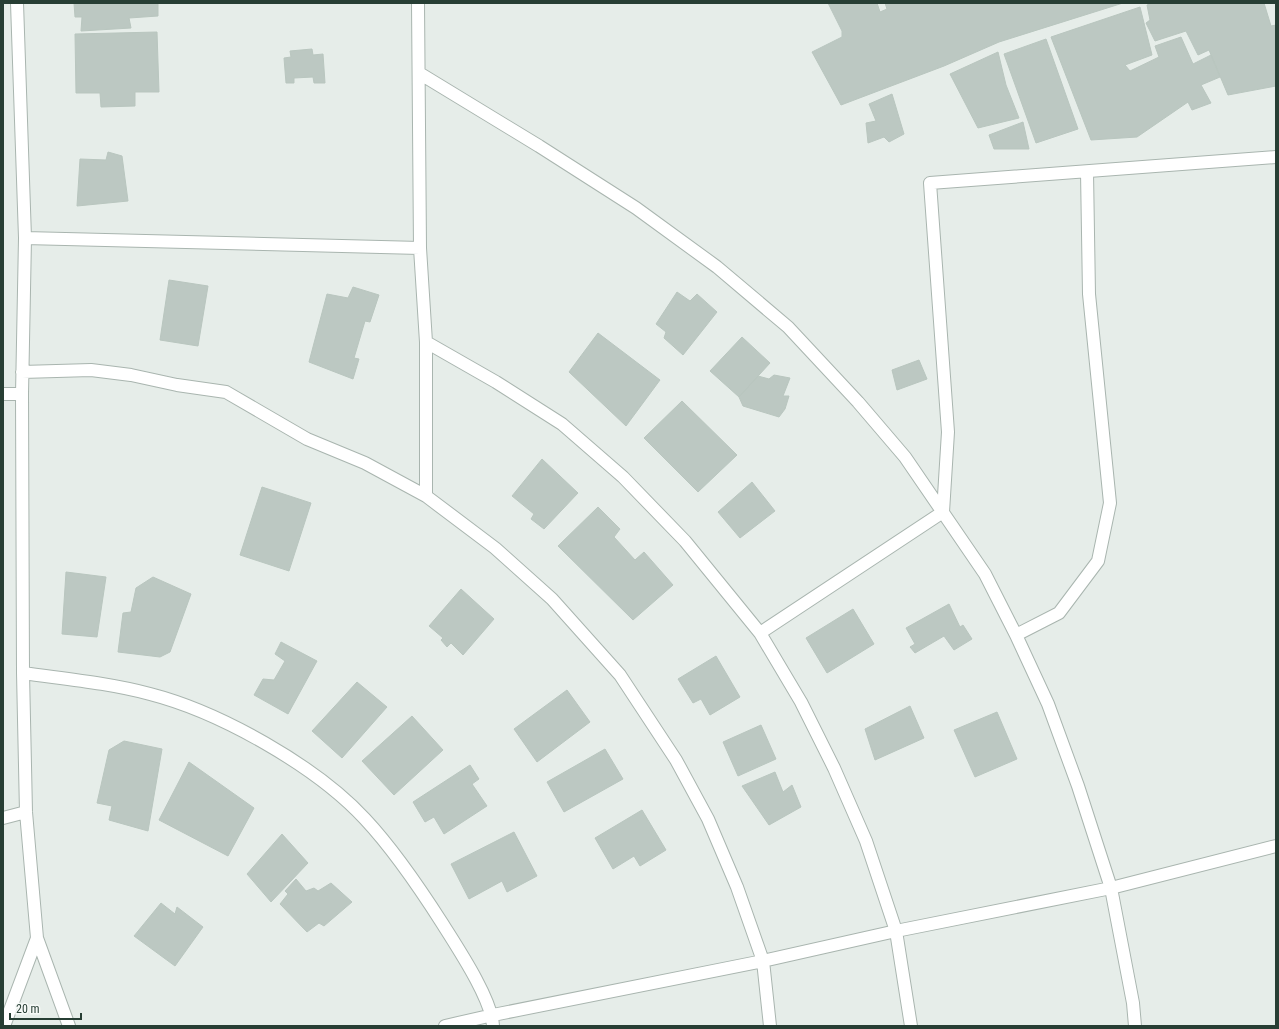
<svg xmlns="http://www.w3.org/2000/svg" width="1279" height="1029" font-family="'Roboto Condensed',sans-serif">
	<style>
		.building { fill: #bcc8c2; stroke: #b9c6bf }
		.lines { fill: none; stroke-linecap: round; stroke-linejoin: round }
		.minor-casing { stroke: #a9b5af; stroke-width: 14 }
		.minor { stroke: #fff; stroke-width: 12 }
	</style>
	<rect width="100%" height="100%" fill="#e6ede9"/>
	<path class="building" d="M74,3h84v13l-29,2 2,10 -50,3 1,-14h-7z
		M828,3h49l3,9 7,-3 -2,-6h238l-124,39 -55,24 -103,39 -29,-53 30,-15v-6z
		M1152,3h112l7,23 5,-1v61l-48,9 -19,-45 -11,5 -12,-24 -31,10 -9,-18 4,-3 -3,-15z
		M1140,7l12,48 -27,10 5,6 29,-14 -4,-11 26,-9 12,27 18,-9 9,22 -19,8 10,18 -19,7 -4,-8 -51,35 -46,3 -40,-103z
		M157,32l2,60h-24v14l-34,1 -1,-14h-24l-1,-59z
		M1046,39l32,90 -42,14 -32,-89z
		M312,49l1,6 10,-1 2,29h-11l-1,-6 -19,1v5h-8l-2,-25 7,-1 -1,-6z
		M998,52l8,33 13,33 -41,10 -28,-54z
		M892,94l12,40 -15,8 -5,-5 -16,6 -2,-20 10,-2 -7,-17z
		M1023,122l6,27h-35l-5,-14z
		M108,152l14,4 6,45 -51,5 3,-47 26,1z
		M169,280l39,6 -10,60 -38,-6z
		M353,287l26,8 -9,27 -5,-1 -11,37 5,1 -6,20 -44,-17 18,-68 21,4z
		M677,292l13,9 7,-7 20,18 -34,43 -19,-17 2,-6 -10,-8z
		M598,333l62,47 -34,46 -57,-54z
		M742,337l28,26 -31,34 -29,-26z
		M919,360l8,19 -30,11 -5,-20z
		M774,375l16,3 -7,18h6l-4,13 -6,8 -36,-11 -4,-9 19,-21 11,3z
		M682,401l55,54 -39,37 -54,-54z
		M542,459l36,34 -34,36 -13,-10 3,-5 -22,-18z
		M752,482l23,29 -35,27 -22,-26z
		M262,487l49,16 -22,68 -49,-16z
		M598,507l22,22 -6,8 21,23 9,-8 29,33 -40,35 -75,-74z
		M66,572l40,5 -9,60 -35,-3z
		M153,577l38,17 -21,58 -10,5 -42,-5 5,-39 8,-1 5,-24z
		M461,589l33,30 -31,36 -12,-12 -4,4 -6,-7 2,-2 -14,-12z
		M949,604l11,23 3,-2 9,14 -18,11 -10,-14 -29,17 -5,-6 5,-3 -9,-16z
		M853,609l21,35 -47,29 -21,-35z
		M281,642l36,19 -29,53 -34,-19 9,-16 11,1 11,-19 -10,-7z
		M716,656l24,41 -30,18 -9,-16 -8,4 -15,-24z
		M357,682l30,25 -45,51 -30,-27z
		M567,690l23,32 -53,40 -23,-33z
		M910,706l14,32 -49,22 -10,-31z
		M997,712l20,47 -42,18 -21,-47z
		M412,716l31,34 -49,45 -32,-34z
		M761,725l15,34 -38,17 -15,-34z
		M124,741l38,8 -14,82 -39,-11 3,-14 -15,-3 12,-53z
		M605,749l18,30 -59,33 -17,-30z
		M189,762l65,46 -26,48 -69,-36z
		M470,765l9,14 -7,5 15,22 -43,28 -10,-17 -9,5 -12,-20z
		M775,772l8,20 9,-7 9,22 -32,18 -27,-39z
		M642,810l24,40 -26,16 -6,-10 -21,13 -18,-31z
		M514,832l23,44 -30,16 -5,-11 -33,18 -18,-35z
		M282,834l26,29 -37,39 -24,-28z
		M296,879l10,12 8,-3 4,3 13,-8 21,19 -28,24 -5,-3 -12,9 -27,-28 8,-10 -3,-3z
		M161,903l14,11 2,-7 26,20 -28,39 -41,-30z"/>
	<g class="lines">
		<g class="minor-casing">
			<path id="minor" d="M17,3l8,235 -3,156 1,279 3,139 11,126 32,88
				M418,3l2,245 6,94v154
				M419,73l120,73 97,62 81,59 71,60 70,75 47,55 80,117 31,61 32,69 30,82 33,102 22,115 2,23
				M25,238l395,10
				M426,342l70,40 66,42 61,53 62,64 75,92 41,69 33,66 32,73 30,90 15,95
				M22,372l69,-2 40,5 46,10 49,7 81,47 58,24 61,33 69,52 57,51 68,76 56,85 32,59 29,68 26,74 7,65
				M3,394h19
				M760,633l183,-121 5,-80 -18,-249 346,-26
				M1016,635l43,-22 39,-52 12,-58 -21,-209 -2,-122
				M23,673c42,6 86,10 127,21 70,18 166,72 215,125 29,31 54,68 77,104 15,24 50,76 51,103
				M3,818l23,-6
				M4,1026l33,-88
				M445,1026l48,-11 270,-54 133,-30 215,-43 165,-42"/>
		</g>
		<use href="#minor" class="minor"/>
	</g>
	<rect width="1279" height="1029" fill="none" stroke="#273e34" stroke-width="8"/>
	<path d="M10 1013v6h71v-6" fill="none" stroke="#273e34" stroke-width="2"/>
	<text x="16" y="1013" font-size="12" fill="#273e34" stroke="#f7faf8" stroke-width="3" paint-order="stroke">20 m</text>
</svg>
